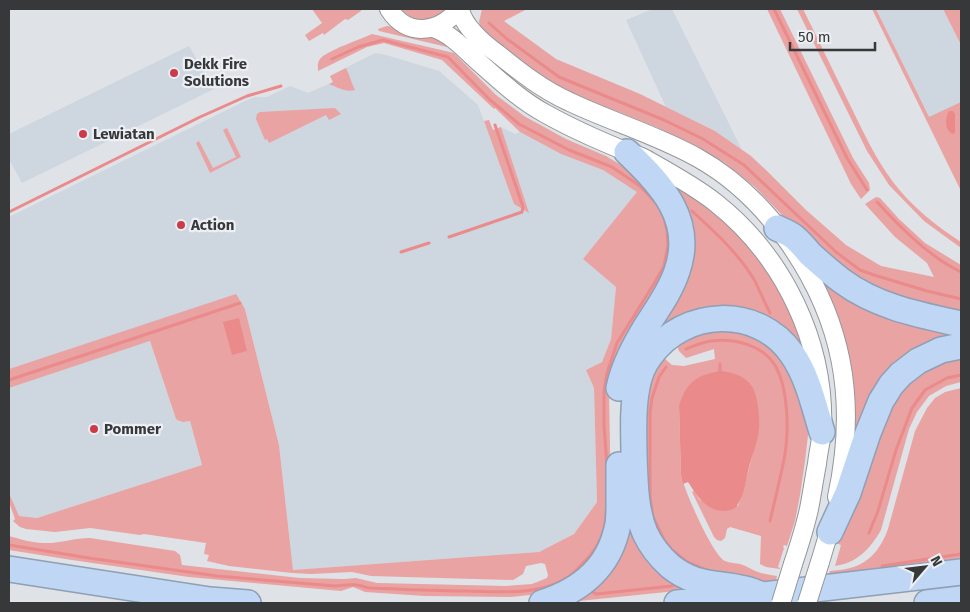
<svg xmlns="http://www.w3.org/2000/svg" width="970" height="612" font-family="'Fira Sans',sans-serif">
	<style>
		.built { fill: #ced6e0 }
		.green { fill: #e9a3a3 }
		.water { fill: #eb8a8b }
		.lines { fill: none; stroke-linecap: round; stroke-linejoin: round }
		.stream { stroke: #eb8a8b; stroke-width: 3 }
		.minor-casing { stroke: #94979a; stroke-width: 20 }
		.highway-casing { stroke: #8f9fb4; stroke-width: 28 }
		.minor { stroke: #fff; stroke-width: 18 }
		.highway { stroke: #bfd7f5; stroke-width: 25 }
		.minor-bridge-casing { stroke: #94979a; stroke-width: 20; stroke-linecap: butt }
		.minor-bridge { stroke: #fff; stroke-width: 18 }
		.poi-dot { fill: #cb3b49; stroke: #eceff3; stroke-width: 2 }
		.labels { text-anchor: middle; stroke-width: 4.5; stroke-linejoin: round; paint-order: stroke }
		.poi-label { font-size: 15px; font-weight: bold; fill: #37383a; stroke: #eceff3; text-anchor: start }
	</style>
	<rect width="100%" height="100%" fill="#dfe2e6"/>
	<path class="built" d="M653,9h19l70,141 -27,-19 -49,-24 -40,-87z
		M876,9h67l18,36v57l-32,16z
		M189,46l25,43 -192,94 -13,-24v-25z
		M375,53l11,2 53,16 39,34 36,99 14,8 -27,-85 14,7 5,-2 41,22 42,16 35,22 -55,67 33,28 -5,52 -9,23 -16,8 8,18 3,114 -23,32 -35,18 -246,18 -14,-125 -34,-136 -9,-14 -227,74v-152l236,-116 10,-4h12l23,-11 18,7 25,-11 -3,-6z
		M150,341l26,78 3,3h5l6,-1 12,44 -165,53 -18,-2 -10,-23v-105z"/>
	<path class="green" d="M312,9h50l-1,2 -13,9 -3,-1 -21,16 -1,-2 -14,8 -4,-6 17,-12z
		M401,9h47c-15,14 -33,15 -47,0z
		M482,9h45l-23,12 52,38 84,35 75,37 36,25 15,14 40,40 40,35 35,21 53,11 -7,-14 -32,-26 -30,-33 11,-7 4,1 19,21 26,24 36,22v53l-85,-24 -70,-54 -51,-53 -30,-24 -37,-21 -32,-15 -37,-15 -51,-19 -32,-19 -48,-37 -9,-10 1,-2 -1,-3z
		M767,9h13l73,149 16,25 1,7 -9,9 -10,-15z
		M797,9h6c16,32 31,64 47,96 13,26 25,53 43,77 18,24 43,44 68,60v6l-37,-27 -35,-36 -22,-34z
		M872,9h4l53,108 32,-15v89z
		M943,9h18v36z
		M387,26l8,1 27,10h12l15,8 -2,2 -68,-16 -1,-2z
		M372,34l82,19 42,42 28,21 42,23 40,17 18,11 27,22 19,33v38l-61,131 2,113 -6,34 -21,33 -45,23 -28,3 -86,-1 -60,-4 -12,-5 -12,4 -152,-14 -117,-17 -63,-10v-14c11,3 23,7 34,7 16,1 31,-5 47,-5l85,13 5,4 2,10 118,13 44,1 12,-1 21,5 129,3 26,-2 15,-6 1,-3 -3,-11 -4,-1 -15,3 -3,8 -10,6 -142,-4 -19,-4 -41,2 -19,-1 -63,-7 -22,-5 2,-6 -5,-1 2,-11 -62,-9 -4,1 -50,-7 -35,4 -29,-3 -6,-2 -7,-6 2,-2 -6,-17v-9l10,23 18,2 165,-53 -12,-44c-6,1 -9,2 -14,-2l-26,-78 -141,47v-19l227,-75 9,15 34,136 14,125 246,-18 35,-18 23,-32 -3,-114 -8,-18 16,-8 9,-23 5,-52 -33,-28 54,-67 -34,-22 -42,-16 -41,-22 -25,-24 -1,1 -52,-49 -58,-17 -17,4 -49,24c0,-4 -1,-8 2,-12 6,-8 41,-20 52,-25z
		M346,68c4,7 5,15 9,22 -9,3 -18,-3 -26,-6l4,-2 -3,-6z
		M335,108l6,6 -12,6 -3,-5 -57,28 -2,-4 -2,1 -9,-21 1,-5 3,-2z
		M489,120l4,10 8,-3 28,86 -15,-9 -30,-83z
		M227,128l14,29 -31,16 -14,-30 3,-2 14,27 23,-11 -13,-27z
		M670,182l35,22 48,44 38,60 19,57 -32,-37 -126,5 18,-29z
		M816,271l142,64 -27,8 -76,94c2,-60 -9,-114 -39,-166z
		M737,327l50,31 19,52 2,25 -3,26 -5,34 -5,26 -8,25 -3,-1 -1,2 1,1 -6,19 2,1v1l-14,-2 -6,-3 1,-28 -31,-9 -3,2 -2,9 -4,3 -4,-1 -3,-3 -22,-45 2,-1 6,9 38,6 5,-14 16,-63 -80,-23 2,69c3,15 32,81 44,86 5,2 11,2 15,3 7,2 12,6 18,8 6,2 13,3 19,4l-1,5 -32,2 -72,-23 -26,-44 -4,-118 18,-39h5l7,6 12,1 31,-7 -1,-10 -28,9 -7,-7 -2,-5 3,-8z
		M961,353v29l-15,4 -17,10 -12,16 -8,17 -28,101c-11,19 -24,33 -46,36l6,-21 -5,-2 34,-96 35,-68z
		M961,388v170l-133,17 2,-4c6,-1 13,-1 20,-3 20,-5 31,-20 38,-39l27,-98 12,-23 8,-10 10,-6z
		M627,519l54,69 -5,3 -97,10h-1z"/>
	<path class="water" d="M949,111h4l2,3v19l-2,1c-9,-3 -8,-16 -4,-23z
		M239,318l8,33 -15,4 -9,-33z
		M720,371c13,1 26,5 33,17 5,10 7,30 6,41 -1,13 -7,26 -10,38 -3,12 -4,26 -11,37 -2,5 -7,6 -12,7 -19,1 -29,-15 -38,-29l-5,2 -2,-9 -2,-69c7,-24 18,-31 41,-35z"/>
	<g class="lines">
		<path class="stream" d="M774,9l73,149 20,32
			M489,23l18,16 52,38 105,43 39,19 41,26 92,87 24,18 14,5 53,16 34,8
			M332,59l26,-12 25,-7 65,17 41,42 30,25 50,26 43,17 28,19 18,19 6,13 3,12 1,15 -4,21 -9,16 -38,61 -10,30 -3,18v34l3,42
			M877,202c24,26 51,54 84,70
			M692,211c23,21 47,43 63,70 5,11 10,22 15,32
			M9,212l191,-95 47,-21 34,-10
			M449,237l73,-25 1,-5 -28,-82
			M401,252l28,-9
			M686,349c8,-3 17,-7 25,-8 23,-3 53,4 65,26 12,22 13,62 9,87 -4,22 -10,45 -15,67
			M666,367l-7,10 -7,21 -2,15v85l3,19 11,23 8,10 15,12 19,8
			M720,371v-7
			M9,380l231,-77
			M869,533l9,-22 18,-61 16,-42 13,-18 22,-12 14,-3
			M9,545l80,13 128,18 118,10c12,-1 22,-3 33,2 33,1 66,3 99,3 33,1 77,5 104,-16 5,-4 9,-9 14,-14 8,-8 16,-20 19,-32 2,-7 2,-16 3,-23
			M882,566l79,-12
			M593,592l3,2 76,-8 2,-2"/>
		<g class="minor-casing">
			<path id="minor" d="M389,9c18,29 50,24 70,0
				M460,9c3,17 24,35 38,45 22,18 45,36 72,48 42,20 87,33 128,56 34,19 63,47 86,78 59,81 74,163 53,261
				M433,28c19,6 33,23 48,36 20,18 41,37 65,50 25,14 52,26 79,37 8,3 17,5 24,10 23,13 47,26 67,42 68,54 110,141 106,228 -1,11 -4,22 -5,33 -3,15 -5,30 -8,45 -4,18 -10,37 -16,55
				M820,562l12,-40"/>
		</g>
		<g class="highway-casing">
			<path id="highway" d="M777,228c6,3 12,5 17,9 6,5 11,11 16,17 10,9 21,19 32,27 35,26 78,34 119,43
				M619,388c5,-23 16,-43 28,-63 11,-17 24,-35 30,-54 18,-51 -16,-87 -50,-119
				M830,532l18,-39 20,-60 13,-32 10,-16 10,-11 17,-13 23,-11 20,-4
				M9,569l201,31 38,3
				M763,595c-6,-2 -12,-5 -18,-6 -29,-7 -49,-2 -75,-23 -10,-9 -19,-20 -25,-33 -10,-24 -10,-52 -11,-78 0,-23 -2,-45 3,-68 2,-11 6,-22 13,-31 34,-48 108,-51 142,-2 16,23 22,52 30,78
				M542,603c40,-13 68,-36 76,-79 1,-6 1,-13 1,-20 0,-13 0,-26 0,-39
				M677,603l86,-8 198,-23
				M927,603l34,-4"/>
		</g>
		<use href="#minor" class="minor"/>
		<use href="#highway" class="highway"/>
		<g class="minor-bridge-casing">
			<path id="minor-bridge" d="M781,603l12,-39
				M807,603l13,-41"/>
		</g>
		<use href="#minor-bridge" class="minor-bridge"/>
	</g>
	<g class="poi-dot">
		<circle cx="174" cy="73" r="5"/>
		<circle cx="83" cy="134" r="5"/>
		<circle cx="181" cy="225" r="5"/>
		<circle cx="94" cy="429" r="5"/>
	</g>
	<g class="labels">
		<g class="poi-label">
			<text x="184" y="69">Dekk Fire<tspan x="184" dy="17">Solutions</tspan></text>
			<text x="93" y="139">Lewiatan</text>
			<text x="191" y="230">Action</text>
			<text x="104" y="434">Pommer</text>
		</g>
	</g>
	<rect width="970" height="612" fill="none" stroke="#37383a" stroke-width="20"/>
	<g transform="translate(925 567) rotate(62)" stroke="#eceff3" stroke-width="4" paint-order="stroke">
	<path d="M0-4L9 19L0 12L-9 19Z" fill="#37383a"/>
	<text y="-8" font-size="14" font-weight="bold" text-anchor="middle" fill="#37383a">N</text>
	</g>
	<path d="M790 42v8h85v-8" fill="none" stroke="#37383a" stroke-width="2.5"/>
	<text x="798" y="42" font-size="15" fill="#37383a" stroke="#eceff3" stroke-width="4" paint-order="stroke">50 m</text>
</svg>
